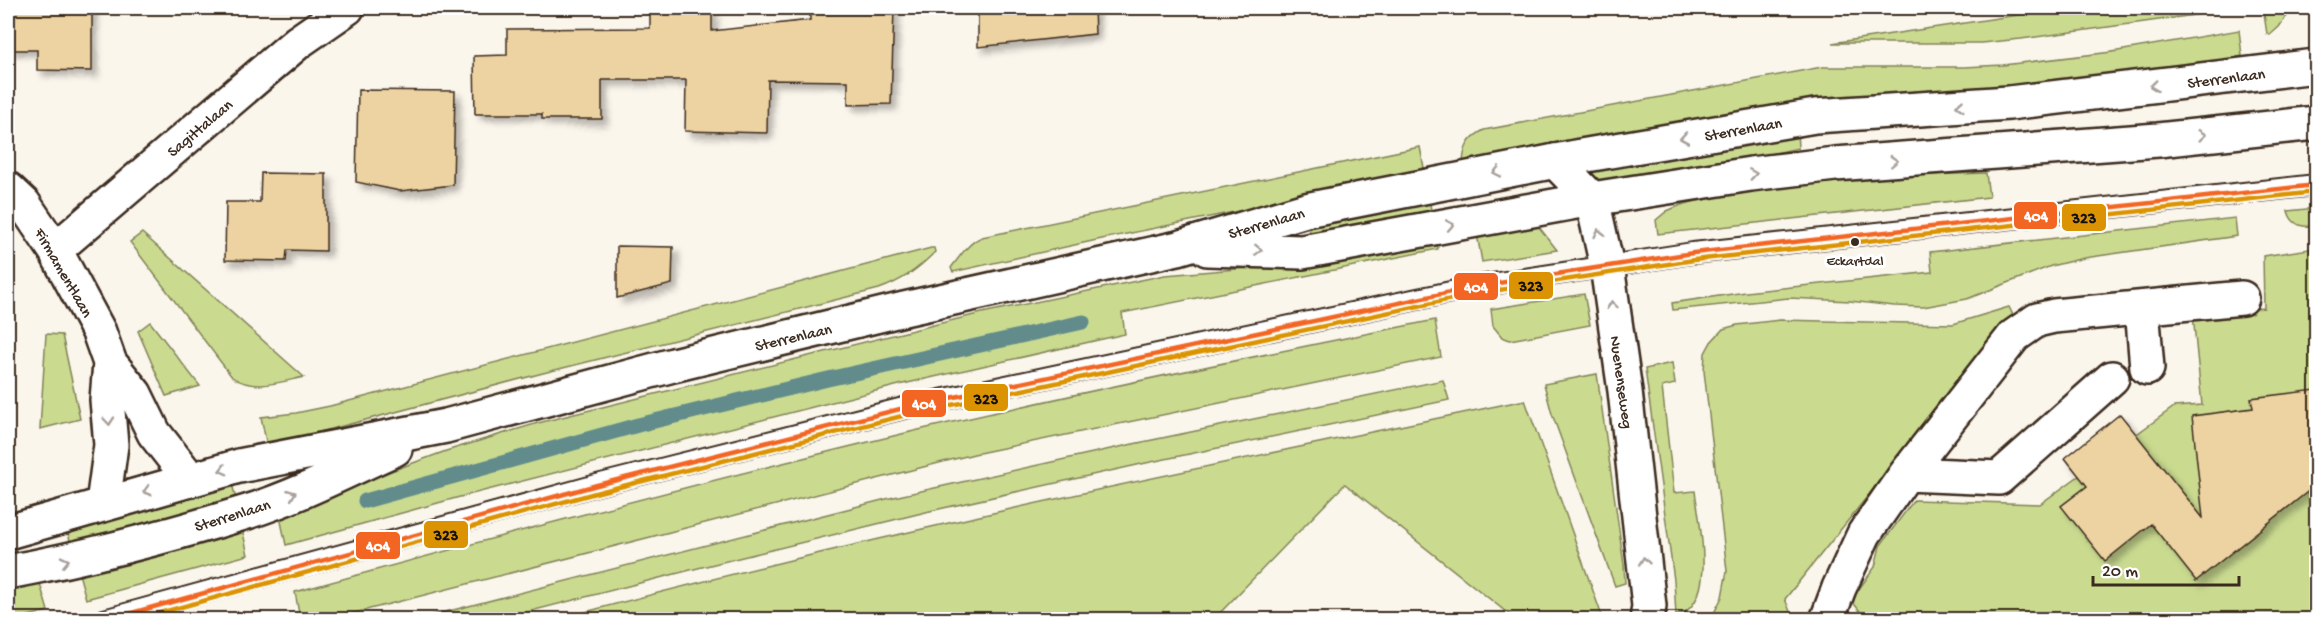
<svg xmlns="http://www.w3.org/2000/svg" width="2324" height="627" font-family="'Gochi Hand',sans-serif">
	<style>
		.green { fill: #cadb90; stroke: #828257; stroke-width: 1.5 }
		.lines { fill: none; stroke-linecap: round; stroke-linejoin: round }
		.stream { stroke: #628c8b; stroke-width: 15 }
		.building { fill: #edd3a2; stroke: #3b2a1e; stroke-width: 1.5; filter: url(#shadow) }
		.service-casing { stroke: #3b2a1e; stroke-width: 24 }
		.minor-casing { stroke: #3b2a1e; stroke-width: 38 }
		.secondary-casing { stroke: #3b2a1e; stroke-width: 38 }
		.service { stroke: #fff; stroke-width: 20 }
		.minor { stroke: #fff; stroke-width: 33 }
		.secondary { stroke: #fff; stroke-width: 33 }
		.bus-1-casing { stroke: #fff; stroke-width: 9 }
		.bus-2-casing { stroke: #fff; stroke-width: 9 }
		.bus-1 { stroke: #f26522; stroke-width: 4.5 }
		.bus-2 { stroke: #db9304; stroke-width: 4.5 }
		.oneway { stroke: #a79f9a }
		.bus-dot { fill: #3b2a1e; stroke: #fff; stroke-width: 2 }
		.labels { text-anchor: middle; stroke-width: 6; stroke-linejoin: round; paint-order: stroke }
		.bus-label { font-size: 14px; fill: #3b2a1e; stroke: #fff }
		.street-label { font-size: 16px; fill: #3b2a1e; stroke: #fff }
		.line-badge { stroke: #fff; stroke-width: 2 }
		.badge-label { font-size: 16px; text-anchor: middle; font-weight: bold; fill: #fff }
		.pale-badge-label { font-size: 16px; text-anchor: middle; font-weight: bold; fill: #111 }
	</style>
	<defs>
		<filter id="shadow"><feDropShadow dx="5.5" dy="5.5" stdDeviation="3" flood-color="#0004"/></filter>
	</defs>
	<rect width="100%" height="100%" fill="#fbf6ec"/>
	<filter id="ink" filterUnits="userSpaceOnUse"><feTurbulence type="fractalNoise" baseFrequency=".0167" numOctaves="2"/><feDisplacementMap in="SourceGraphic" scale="12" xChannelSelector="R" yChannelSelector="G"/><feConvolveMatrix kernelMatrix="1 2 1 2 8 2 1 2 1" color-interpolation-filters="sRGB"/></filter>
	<g filter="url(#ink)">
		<path class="green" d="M2065,8h159l-5,3 -17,3 -181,25 -40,4h-149z
			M2263,8h29l-13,19 -9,8 -3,-1z
			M2239,30l3,26 -67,14 -712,96c0,-18 5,-28 21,-36l338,-63h142l39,-2 109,-13z
			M1797,131l1,17 -59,13 -138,24 -16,-17z
			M1420,147l5,26 -328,67 -144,32 -2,-4c8,-11 18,-26 31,-31z
			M1986,173l3,24 -331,37 -2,-14 11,-9 14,-6 50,-13 109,-14z
			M1429,198l3,18 -121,22 -3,-15z
			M2316,208v17c-12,3 -24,1 -28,-14z
			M2235,218l2,18 -153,22 -33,8 -84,33 -44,8 -29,-1 -44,-5 -61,-3 -116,12 -1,-7 74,-11 186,-20 -2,-20z
			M1535,222l22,28 -75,12 -5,-28z
			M142,233l162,144c-24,5 -50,15 -72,0l-102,-135z
			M1437,240l1,9 -316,64 3,21 -222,50 -447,114 -170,47 -7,-33 167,-61 92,-28 444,-110 183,-38 133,-11z
			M931,248h3l1,4c-17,17 -33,29 -56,37l-336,84 -276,73 -6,-29 35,-4 34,-7z
			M2316,248v371l-449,1 -16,-20 24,-33 5,-21 34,-46 126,4 134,-97 28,-2 -9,-90 71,-7 -1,-52z
			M1584,294l6,31 -80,15 -8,-3 -9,-11 -2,-17z
			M2009,307l4,8 -228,284 8,20h-82l11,-22 5,-26 -23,-200 1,-18 6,-11 12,-13 14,-4 43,-5 173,4z
			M1435,320l6,37 -467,97 -643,165h-31l-5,-27c204,-56 409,-111 615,-160 174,-41 350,-77 525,-112z
			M150,322l50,64 -34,10 -28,-65z
			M46,334l16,1 18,84 -40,10z
			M1672,363l3,21 -13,3 12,106 21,-2c4,30 24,114 -19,125l-2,-36 -29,-211z
			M1597,374l27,191 1,18 -10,3 -63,-172 -8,-30z
			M1443,380l6,20 -303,63 -216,48 -228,56 -202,52h-82l476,-122 239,-53z
			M1525,400l78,219h-88l-170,-135 -131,135h-655c319,-86 643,-152 966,-219z
			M232,483l4,17 -165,45 -4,-16z
			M241,524l7,31 -162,44 -8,-29z
			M39,580l9,31 -32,8 -8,1v-34z"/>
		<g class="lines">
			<path class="stream" d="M365,501l273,-76 190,-46 255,-57"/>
		</g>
		<path class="building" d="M8,8h84v63l-55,-1v-20h-29z
			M650,8h62v23l98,-11v-12h84l-3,96 -43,1v-24l-80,-1 -1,53 -82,-2 1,-51h-84v39h-60v-5h-67l-1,-58 33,-1v-26l143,-1z
			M978,8h116l1,26 -117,13z
			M358,90l97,1 -2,94 -53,6 -44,-9z
			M261,173l65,1v77l-39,-1 -1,11 -61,-1 1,-58h34z
			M617,246l56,1 -1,37 -55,14z
			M2316,390v95l-120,96 -45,-57 -46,37 -44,-55 26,-20 -22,-28 55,-44 83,104 -11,-102 61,-8 -2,-10z"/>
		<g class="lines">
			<g class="service-casing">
				<path id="service" d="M104,620l493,-135 315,-79 567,-120 214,-33 623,-68"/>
			</g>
			<g class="minor-casing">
				<path id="minor" d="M1555,161l37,38 15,67 18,125 24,215 -2,14
					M8,189l16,15 31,46 44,82 11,31 25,31 19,39 36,46
					M55,250l243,-208 49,-34
					M2142,308l5,60
					M1906,474l93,4 113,-100
					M103,504l8,-59 -4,-45 3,-37
					M1827,620l12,-32 25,-54 42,-60 108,-138 23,-16 17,-4 188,-18"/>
			</g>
			<g class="secondary-casing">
				<path id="secondary" d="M1207,249l95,3 290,-53 159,-25 84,-10 323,-24 158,-17
					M8,532l231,-66 207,-40 227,-61 231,-56 274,-61 128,-38 275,-54 234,-40 194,-13 307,-37
					M8,572c80,-15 161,-36 239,-60 51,-16 99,-41 148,-63"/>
			</g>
			<use href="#service" class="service"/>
			<use href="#minor" class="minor"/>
			<use href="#secondary" class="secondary"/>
			<g class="bus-1-casing">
				<path id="bus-1" d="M106,620l491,-135 315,-79 567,-120 214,-33 623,-68"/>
			</g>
			<g class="bus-2-casing">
				<path id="bus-2" d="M134,620l465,-128 315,-79 566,-120 214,-33 622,-68"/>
			</g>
			<use href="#bus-1" class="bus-1"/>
			<use href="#bus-2" class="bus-2"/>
		</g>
		<defs><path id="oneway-chevron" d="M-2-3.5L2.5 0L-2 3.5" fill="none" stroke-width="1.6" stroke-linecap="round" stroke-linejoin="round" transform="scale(1.5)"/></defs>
		<g class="oneway">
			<use href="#oneway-chevron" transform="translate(2154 86) rotate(173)"/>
			<use href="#oneway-chevron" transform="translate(1960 106) rotate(176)"/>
			<use href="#oneway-chevron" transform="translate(2202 135) rotate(-6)"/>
			<use href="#oneway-chevron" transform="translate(1684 138) rotate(170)"/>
			<use href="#oneway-chevron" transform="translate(1894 161) rotate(-3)"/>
			<use href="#oneway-chevron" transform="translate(1497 172) rotate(169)"/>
			<use href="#oneway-chevron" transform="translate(1753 174) rotate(-8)"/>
			<use href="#oneway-chevron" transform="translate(1450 225) rotate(-10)"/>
			<use href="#oneway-chevron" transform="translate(1599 233) rotate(-103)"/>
			<use href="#oneway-chevron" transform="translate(1258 250) rotate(2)"/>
			<use href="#oneway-chevron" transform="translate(1612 305) rotate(-98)"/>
			<use href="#oneway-chevron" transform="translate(109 421) rotate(85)"/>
			<use href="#oneway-chevron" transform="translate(223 470) rotate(165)"/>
			<use href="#oneway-chevron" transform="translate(147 491) rotate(164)"/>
			<use href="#oneway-chevron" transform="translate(292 494) rotate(-21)"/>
			<use href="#oneway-chevron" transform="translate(65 561) rotate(-13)"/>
			<use href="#oneway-chevron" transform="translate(1644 561) rotate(-96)"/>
		</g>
	</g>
	<circle class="bus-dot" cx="1855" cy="242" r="5"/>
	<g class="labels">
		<g class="bus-label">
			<text x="1855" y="265">Eckartdal</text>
		</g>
		<g class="street-label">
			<text transform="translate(2226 77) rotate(-7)" y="6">Sterrenlaan</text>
			<text transform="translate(199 127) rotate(-40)" y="6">Sagittalaan</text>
			<text transform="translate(1743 128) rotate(-10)" y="6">Sterrenlaan</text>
			<text transform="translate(1266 222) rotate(-16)" y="6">Sterrenlaan</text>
			<text transform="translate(65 272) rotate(60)" y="6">Firmamentlaan</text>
			<text transform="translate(793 336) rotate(-13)" y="6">Sterrenlaan</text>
			<text transform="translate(1623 382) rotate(82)" y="6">Nuenenseweg</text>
			<text transform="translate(232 514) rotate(-17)" y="6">Sterrenlaan</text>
		</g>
	</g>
	<g class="line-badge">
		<rect x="2013" y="201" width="45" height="29" rx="6" fill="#f26522"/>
		<rect x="2061" y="203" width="46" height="29" rx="6" fill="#db9304"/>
		<rect x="1508" y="271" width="46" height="29" rx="6" fill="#db9304"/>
		<rect x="1453" y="272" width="46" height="29" rx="6" fill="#f26522"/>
		<rect x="963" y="383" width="46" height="29" rx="6" fill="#db9304"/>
		<rect x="901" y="389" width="46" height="29" rx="6" fill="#f26522"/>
		<rect x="423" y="520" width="46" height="29" rx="6" fill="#db9304"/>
		<rect x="355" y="531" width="46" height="29" rx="6" fill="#f26522"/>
	</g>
	<g class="badge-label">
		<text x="2036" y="221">404</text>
		<text x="1476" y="292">404</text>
		<text x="924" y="409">404</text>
		<text x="378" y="551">404</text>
	</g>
	<g class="pale-badge-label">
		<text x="2084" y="223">323</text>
		<text x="1531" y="291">323</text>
		<text x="986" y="404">323</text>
		<text x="446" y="540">323</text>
	</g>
	<rect width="2324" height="627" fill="none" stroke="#fff" stroke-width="30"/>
	<rect x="15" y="15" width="2294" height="597" fill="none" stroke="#3b2a1e" stroke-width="2" filter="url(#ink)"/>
	<path d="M2093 576v9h146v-9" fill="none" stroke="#3b2a1e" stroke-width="3"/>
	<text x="2102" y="576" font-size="18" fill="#3b2a1e" stroke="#ffffff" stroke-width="4.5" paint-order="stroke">20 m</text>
</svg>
